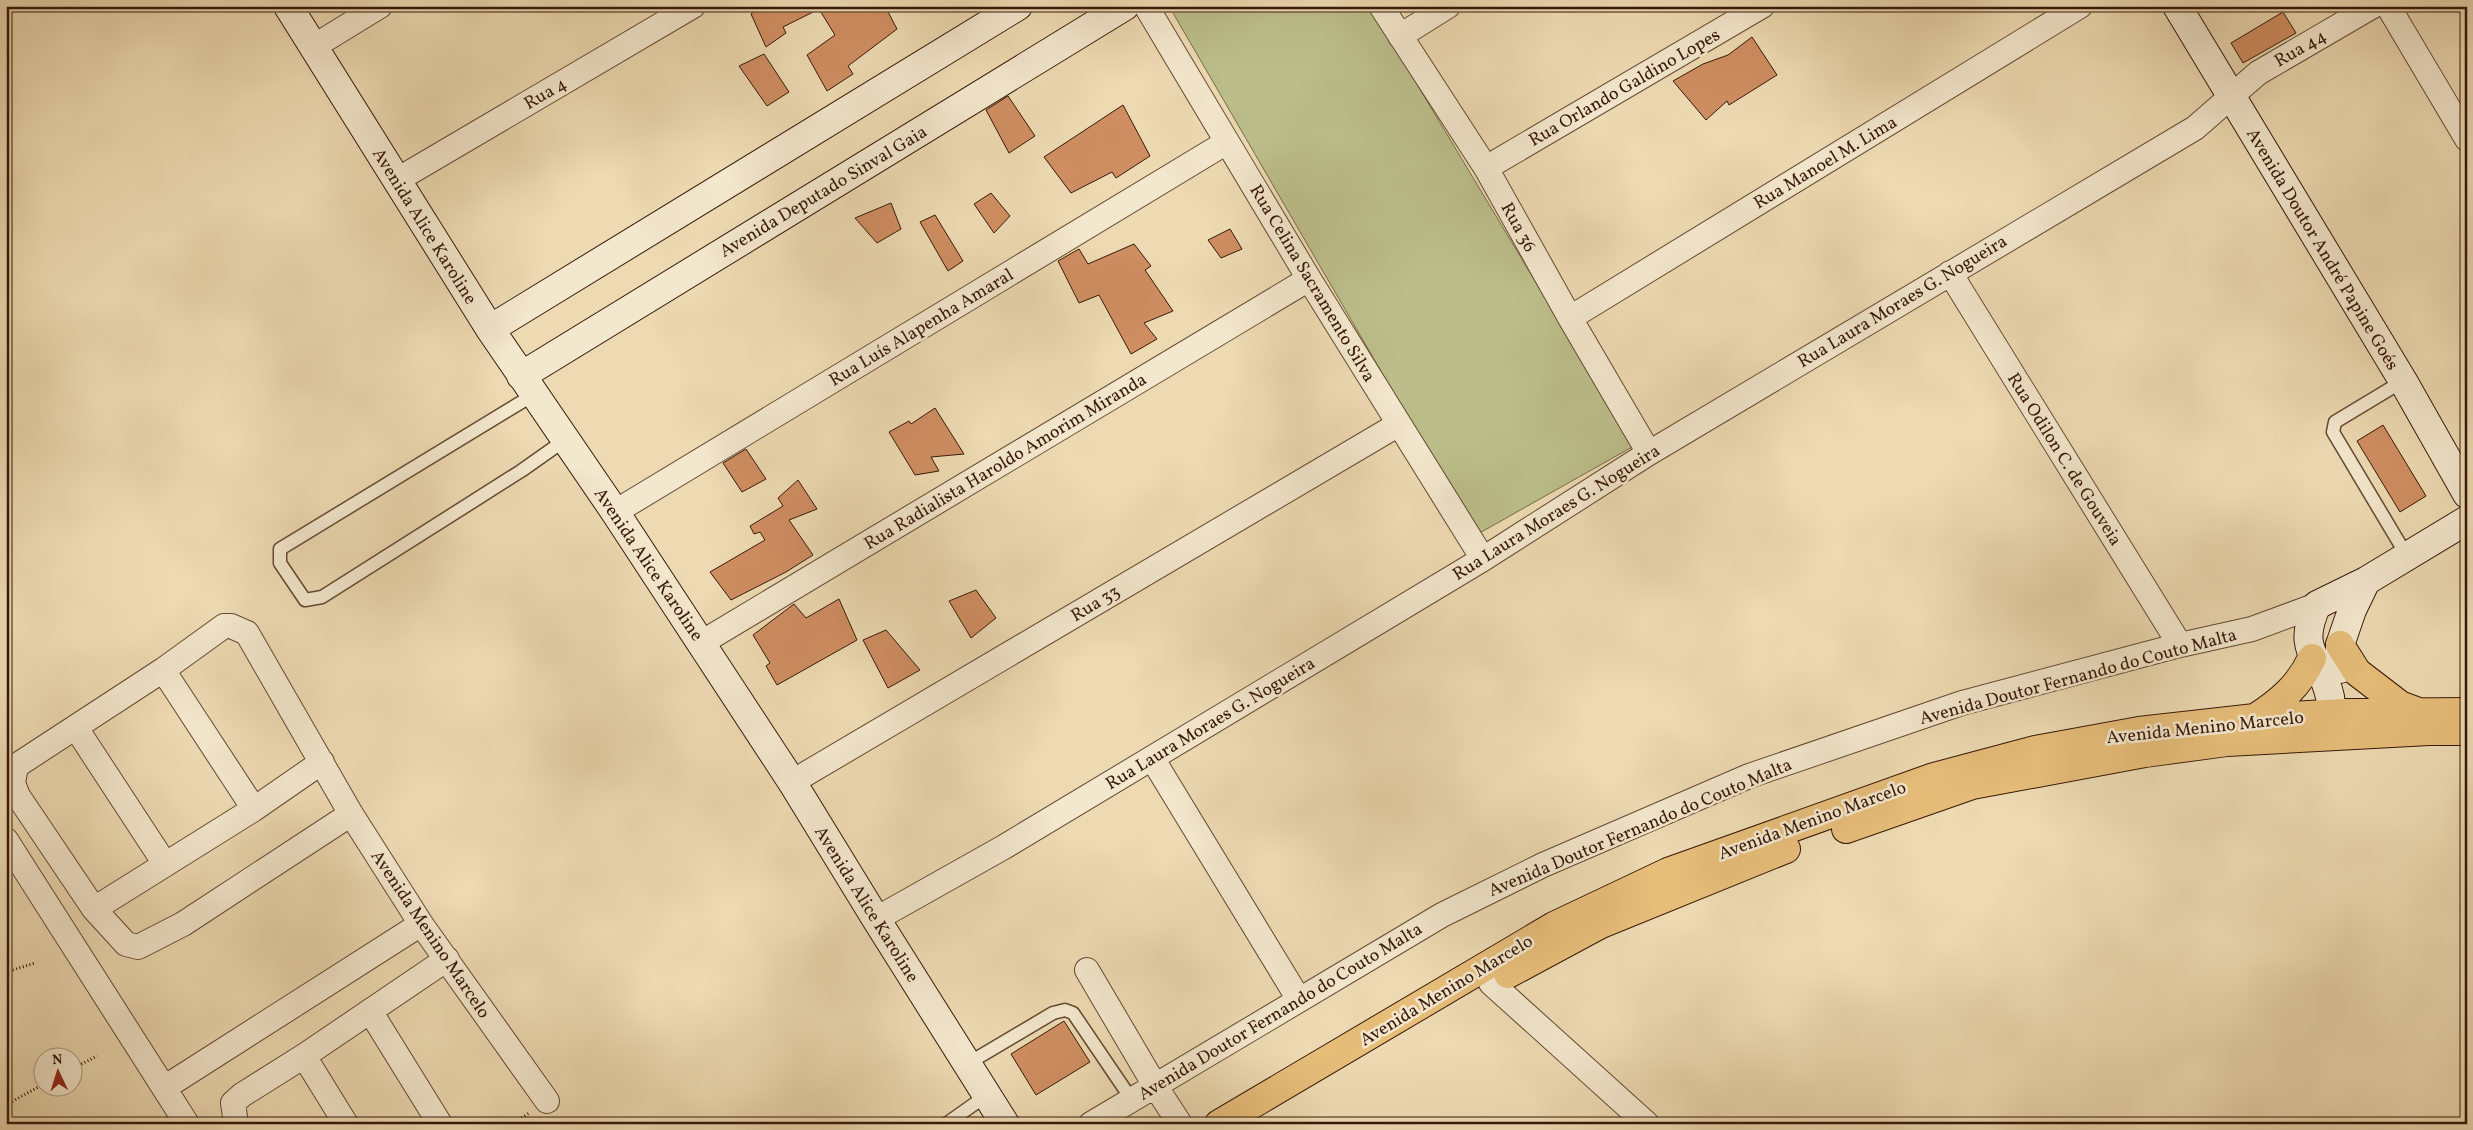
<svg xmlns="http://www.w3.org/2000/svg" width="2473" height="1130" font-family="Vollkorn,serif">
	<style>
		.green { fill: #bbbe8a; stroke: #796b49 }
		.building { fill: #cf8e62; stroke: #371808 }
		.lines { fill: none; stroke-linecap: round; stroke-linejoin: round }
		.lane-casing { stroke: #644832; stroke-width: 15 }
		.street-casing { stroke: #644832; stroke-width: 26 }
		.secondary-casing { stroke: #371808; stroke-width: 30 }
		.primary-casing { stroke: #371808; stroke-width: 30 }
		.path { stroke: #371808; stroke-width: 3; stroke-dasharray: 1 2.5; stroke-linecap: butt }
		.lane { stroke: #f3e7cd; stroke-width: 12 }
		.street { stroke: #f3e7cd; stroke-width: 24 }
		.secondary { stroke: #f3e7cd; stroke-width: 28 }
		.primary { stroke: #e6bd79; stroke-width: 28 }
		.labels { text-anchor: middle; stroke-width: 5; stroke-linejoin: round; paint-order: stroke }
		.street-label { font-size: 18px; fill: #371808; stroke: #f3e7cd }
	</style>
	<rect width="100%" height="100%" fill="#eddab2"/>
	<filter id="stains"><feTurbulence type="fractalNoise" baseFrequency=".004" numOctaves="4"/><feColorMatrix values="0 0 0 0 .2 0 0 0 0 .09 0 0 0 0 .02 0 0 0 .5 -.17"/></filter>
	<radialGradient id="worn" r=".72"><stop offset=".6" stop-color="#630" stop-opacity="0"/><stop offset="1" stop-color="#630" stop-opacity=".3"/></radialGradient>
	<path class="green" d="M1169,6h201l264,440 -158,89z"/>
	<path class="building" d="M762,6h123l12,23 -49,37 5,8 -26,17 -20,-36 28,-20 -16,-26 -36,18 3,6 -20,14 -15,-33z
		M2283,12l13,21 -53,30 -12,-20z
		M1752,37l25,38 -48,30 -2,-4 -21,19 -33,-39 30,-17 25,-9z
		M764,54l25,38 -22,14 -28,-40z
		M1008,96l27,40 -26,17 -23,-43z
		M1123,105l27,51 -34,22 -4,-6 -41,21 -27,-36z
		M991,193l19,23 -16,17 -20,-29z
		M891,203l10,26 -24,14 -22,-25z
		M935,215l28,46 -15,10 -28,-49z
		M1230,229l12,20 -21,9 -13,-18z
		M1134,244l17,22 -6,4 28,41 -29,12 13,16 -26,15 -32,-59 -20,8 -21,-42 21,-12 9,15z
		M935,408l29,46 -33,3 8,14 -24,4 -26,-43 20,-11 2,3z
		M2383,425l43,71 -26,16 -43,-71z
		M746,449l20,30 -24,13 -19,-29z
		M798,480l19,29 -28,11 24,35 -27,17 -55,28 -21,-28 55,-32 -5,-8 -6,2 -4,-8 33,-20 -5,-8z
		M976,590l20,28 -25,20 -22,-37z
		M839,599l18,41 -80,45 -11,-19 4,-3 -17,-28 41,-31 12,14z
		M886,630l34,40 -32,18 -25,-48z
		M1064,1021l26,41 -54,33 -25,-41z"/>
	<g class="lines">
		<g class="lane-casing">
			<path id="lane" d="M2403,381l-68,41 -2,10 74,124
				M533,395l-253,154v14l25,37 17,-3 199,-126 44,-31
				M967,1064l86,-51 12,-3 8,3 59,87
				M946,1124l41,-29"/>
		</g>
		<g class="street-casing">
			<path id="street" d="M1146,6l163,273 174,280
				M1381,6l105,162 84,150 79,135
				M2388,6l79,133
				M1400,36l48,-30
				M313,47l67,-41
				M1486,168l276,-162
				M397,180l296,-174
				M1950,273l230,372
				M1570,318l510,-312
				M615,512l612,-370
				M701,643l608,-364
				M163,670l91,139
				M76,728l89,136
				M1152,758l146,240
				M792,782l607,-358
				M351,814l-168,110 -45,23 -12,-3 -32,-35 -76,-113 -5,-13 3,-17 147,-96 61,-44h7l16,7 104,181 70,110 126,177
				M6,840l181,284
				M94,909l160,-100 68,-47
				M876,919l128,-72 479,-288 166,-106 546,-325 63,-55 115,-67
				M1087,970l67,114 26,40
				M1491,983l156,141
				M370,1011l70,113
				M304,1056l42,68
				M164,1088l257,-164
				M236,1124l-3,-21 9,-8 62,-39 143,-97
				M1091,1124l351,-209 101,-50 206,-89 213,-73 218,-58 72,-16 65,-24"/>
		</g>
		<g class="secondary-casing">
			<path id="secondary" d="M288,6l202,323 125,183 177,270 84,137 129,205
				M2177,6l226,375 64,113
				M490,329l528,-323
				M521,376l604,-370
				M2340,669v-24l12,-35 14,-29
				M2329,736c0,-12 3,-27 1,-39 -9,-42 -35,-45 -13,-92l49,-24 101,-61"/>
		</g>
		<g class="primary-casing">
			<path id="primary" d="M2340,645l17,27 43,33 16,6
				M2255,718c25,-16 45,-33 57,-60
				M1846,829l126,-44 173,-32 82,-11 202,-11h38
				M1508,974l93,-50 185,-75
				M1219,1124l335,-198 114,-54 266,-95 101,-27 104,-19 116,-13 89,-5 123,-1"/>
		</g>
		<path class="path" d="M6,972l29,-9
			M72,1069l25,-13
			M6,1105l36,-20
			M513,1124l16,-11"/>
		<use href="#lane" class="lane"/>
		<use href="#street" class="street"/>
		<use href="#secondary" class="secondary"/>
		<use href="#primary" class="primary"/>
	</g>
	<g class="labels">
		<g class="street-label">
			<text transform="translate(2300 48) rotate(-30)" y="6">Rua 44</text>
			<text transform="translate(1624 87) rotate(-30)" y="6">Rua Orlando Galdino Lopes</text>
			<text transform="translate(545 93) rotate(-30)" y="6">Rua 4</text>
			<text transform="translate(1825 162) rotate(-31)" y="6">Rua Manoel M. Lima</text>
			<text transform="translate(823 191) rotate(-31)" y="6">Avenida Deputado Sinval Gaia</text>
			<text transform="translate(425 226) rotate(58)" y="6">Avenida Alice Karoline</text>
			<text transform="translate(1519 227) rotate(61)" y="6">Rua 36</text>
			<text transform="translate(2323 249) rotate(59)" y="6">Avenida Doutor André Papine Goés</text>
			<text transform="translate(1313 283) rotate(59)" y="6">Rua Celina Sacramento Silva</text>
			<text transform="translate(1902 301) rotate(-31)" y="6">Rua Laura Moraes G. Nogueira</text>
			<text transform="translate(921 327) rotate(-31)" y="6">Rua Luís Alapenha Amaral</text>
			<text transform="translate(2065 459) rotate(58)" y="6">Rua Odilon C. de Gouveia</text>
			<text transform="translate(1005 461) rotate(-31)" y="6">Rua Radialista Haroldo Amorim Miranda</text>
			<text transform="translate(1556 512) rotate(-32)" y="6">Rua Laura Moraes G. Nogueira</text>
			<text transform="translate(649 564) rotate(56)" y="6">Avenida Alice Karoline</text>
			<text transform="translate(1095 603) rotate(-31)" y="6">Rua 33</text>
			<text transform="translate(2078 676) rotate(-15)" y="6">Avenida Doutor Fernando do Couto Malta</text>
			<text transform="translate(1210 723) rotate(-31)" y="6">Rua Laura Moraes G. Nogueira</text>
			<text transform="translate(2205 727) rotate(-6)" y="6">Avenida Menino Marcelo</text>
			<text transform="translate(1812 820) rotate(-20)" y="6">Avenida Menino Marcelo</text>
			<text transform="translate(1640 827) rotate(-23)" y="6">Avenida Doutor Fernando do Couto Malta</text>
			<text transform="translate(867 904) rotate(58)" y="6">Avenida Alice Karoline</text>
			<text transform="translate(431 934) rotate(56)" y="6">Avenida Menino Marcelo</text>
			<text transform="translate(1446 990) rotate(-31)" y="6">Avenida Menino Marcelo</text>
			<text transform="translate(1280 1011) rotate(-31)" y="6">Avenida Doutor Fernando do Couto Malta</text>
		</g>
	</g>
	<rect width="2473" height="1130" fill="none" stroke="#eddab2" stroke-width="25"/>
	<rect x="8" y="8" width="2458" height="1115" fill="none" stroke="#371808" stroke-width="2.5"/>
	<rect x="12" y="12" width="2448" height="1105" fill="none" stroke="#371808"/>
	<g transform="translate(58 1072) rotate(356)"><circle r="24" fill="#f3e7cd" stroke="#a8947e"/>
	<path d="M0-4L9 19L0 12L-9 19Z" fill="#8f2418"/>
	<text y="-8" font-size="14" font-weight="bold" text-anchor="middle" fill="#371808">N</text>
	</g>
	<rect width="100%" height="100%" filter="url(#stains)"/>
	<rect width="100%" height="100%" fill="url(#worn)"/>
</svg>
